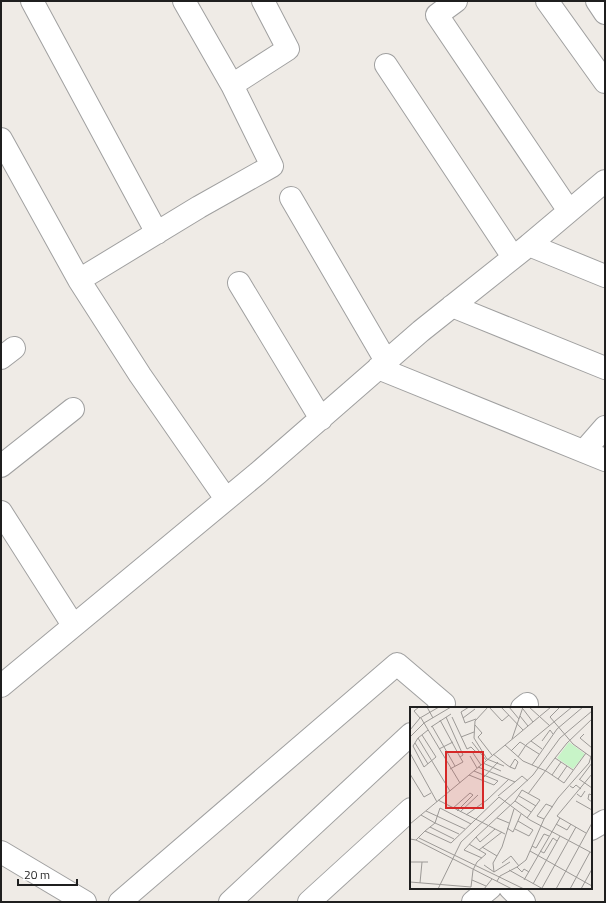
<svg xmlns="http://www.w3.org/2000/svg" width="606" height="903" font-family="'Titillium Web',sans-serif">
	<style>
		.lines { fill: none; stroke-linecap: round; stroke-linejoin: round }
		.minor-casing { stroke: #a0a0a0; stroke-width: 24 }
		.minor { stroke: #fff; stroke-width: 22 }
		.inset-road { fill: none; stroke: #9c9996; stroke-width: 1 }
		.view { fill: #d62828; fill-opacity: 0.15; stroke: #d62828; stroke-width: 2 }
		.inset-edge { fill: none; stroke: #1f1f1f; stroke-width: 2 }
	</style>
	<rect width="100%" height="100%" fill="#efebe6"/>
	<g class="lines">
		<g class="minor-casing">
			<path id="minor" d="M32,1l125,232
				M184,1l48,84
				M456,1l-19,14 132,196
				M547,1l58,81
				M597,1l8,12
				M386,65l127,192
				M1,139l78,141 61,95 86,124
				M291,198l95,163
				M529,245l76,31
				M79,280l120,-73 73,-41 -40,-81 56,-36 -25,-48
				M239,283l82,136
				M452,306l153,62
				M1,358l13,-10
				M378,368l227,92
				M584,451l21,-24
				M1,466l72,-57
				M1,512l72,113
				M1,686l257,-213 163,-142 108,-86 76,-64
				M522,708l5,-4
				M591,829l14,-8
				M1,852l84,50
				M510,888l14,14
				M120,902l277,-238 47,40 -5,4
				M230,902l181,-168
				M309,902l102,-93
				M473,902l17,-14"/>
		</g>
		<use href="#minor" class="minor"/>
	</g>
	<g transform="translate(410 707)">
		<rect width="182" height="182" fill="#efebe6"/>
		<path d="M159,35l16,12 -12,15 -16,-11z" fill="#c8f4c8"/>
		<path class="inset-road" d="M9,0l-5,4 6,7M17,0l6,11M59,0l-8,5 4,11 11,-4M78,0l-13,14 -1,17 13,21 17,7M79,0l13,14 7,-6M91,0l22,23M99,0l10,12M119,0l21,19M150,0l-10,10 23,27 18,13M113,2l10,13M110,9l8,10M36,10l17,38 -3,2 3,5 -13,7M42,10l15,32 4,-2 4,4M11,11l39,65M53,11l12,-9M30,13l20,37M65,18l7,8 -4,4 14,18M22,19l23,40M21,20l20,-13M0,23l10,-12 19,-11M174,27l-4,4 12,10M12,28l14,22 -12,10 -11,-21 5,-8 10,-8M0,30l14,-14 27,-16M51,30l13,-5M8,31l32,53M102,32l11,-32M121,34l11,8M132,34l8,-11 3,4M62,35l14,18M5,36l13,21M95,38l18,16 23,10 18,12 22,-30M29,42l14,-7M66,44l-3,2 8,12M101,44l9,-9 19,12M0,46l27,49M83,47l14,11 3,2 5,2 3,-7 -3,-3 -5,8M60,49l7,12M108,50l8,-12 46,-38M145,51l12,-15 25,-24M73,56l18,8M122,58l25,-36 26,-22M68,60l20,8M0,67l14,23 7,-4M59,68l25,10 4,-4 -24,-10M88,68l17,7M142,68l9,-13M74,70l14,-15M148,72l9,-13M169,72l13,9M170,72l12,-16M160,79l3,2 3,-3 5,4M118,87l27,-36 18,12M167,87l4,3 4,-6M182,88l-3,-1 -1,5 4,3M88,89l24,-20 6,5M109,89l17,10M28,93l67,34M105,94l16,11M166,94l16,9M42,102l18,-16 3,2 -16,16M16,104l39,18M50,105l18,-17M11,108l14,8 -10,8 26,12 48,-46 31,23 62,33M56,108l21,-15 22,-21M87,111l12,5M150,111l26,15M134,112l-7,-3 9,-12 7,3M0,117l141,-117M146,117l11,6 4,-6M20,120l24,12M97,121l6,4 8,-18M105,122l14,7 4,-6 -15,-9M49,127l-24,-11 5,-15 31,16M66,130l39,-36 7,-11 18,10 -13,18M9,131l105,51M0,132l6,1 9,-9M6,133l96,49M59,137l17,10 -9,8 -4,8 -2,17M122,139l4,2 8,-14 5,2M72,140l15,9M69,143l23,-18M120,144l62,35M130,144l4,2 9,-15 4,3M72,151l-18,-8 12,-13 4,5 15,-13M0,155h18M92,156l9,-7 8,10M74,158l10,7 16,-10M107,160l5,5 2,-3 5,3M99,163l34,19M84,165l-1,-9 9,-16 12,-38M62,173l14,6M114,173l36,-62 -3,-2 35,-42M87,174l3,-5 17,-9 9,-7 18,-41 14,-21 31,-35 3,-10M0,175l61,5M10,176l2,-21M123,177l27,-48M132,181l34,-61M28,182l23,-47 72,-67 27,-37 32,-27M74,182l8,-10M146,182l36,-66M160,182l20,-37M171,182l11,-20"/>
		<path class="view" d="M36,45h37v56h-37z"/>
		<rect width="182" height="182" class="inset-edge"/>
	</g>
	<rect width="606" height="903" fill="none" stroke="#1f1f1f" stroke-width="4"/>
	<path d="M18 879v6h59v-6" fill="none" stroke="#1f1f1f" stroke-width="2"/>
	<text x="24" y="879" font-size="12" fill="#1f1f1f" stroke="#ffffff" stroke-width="3" paint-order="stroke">20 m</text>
</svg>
